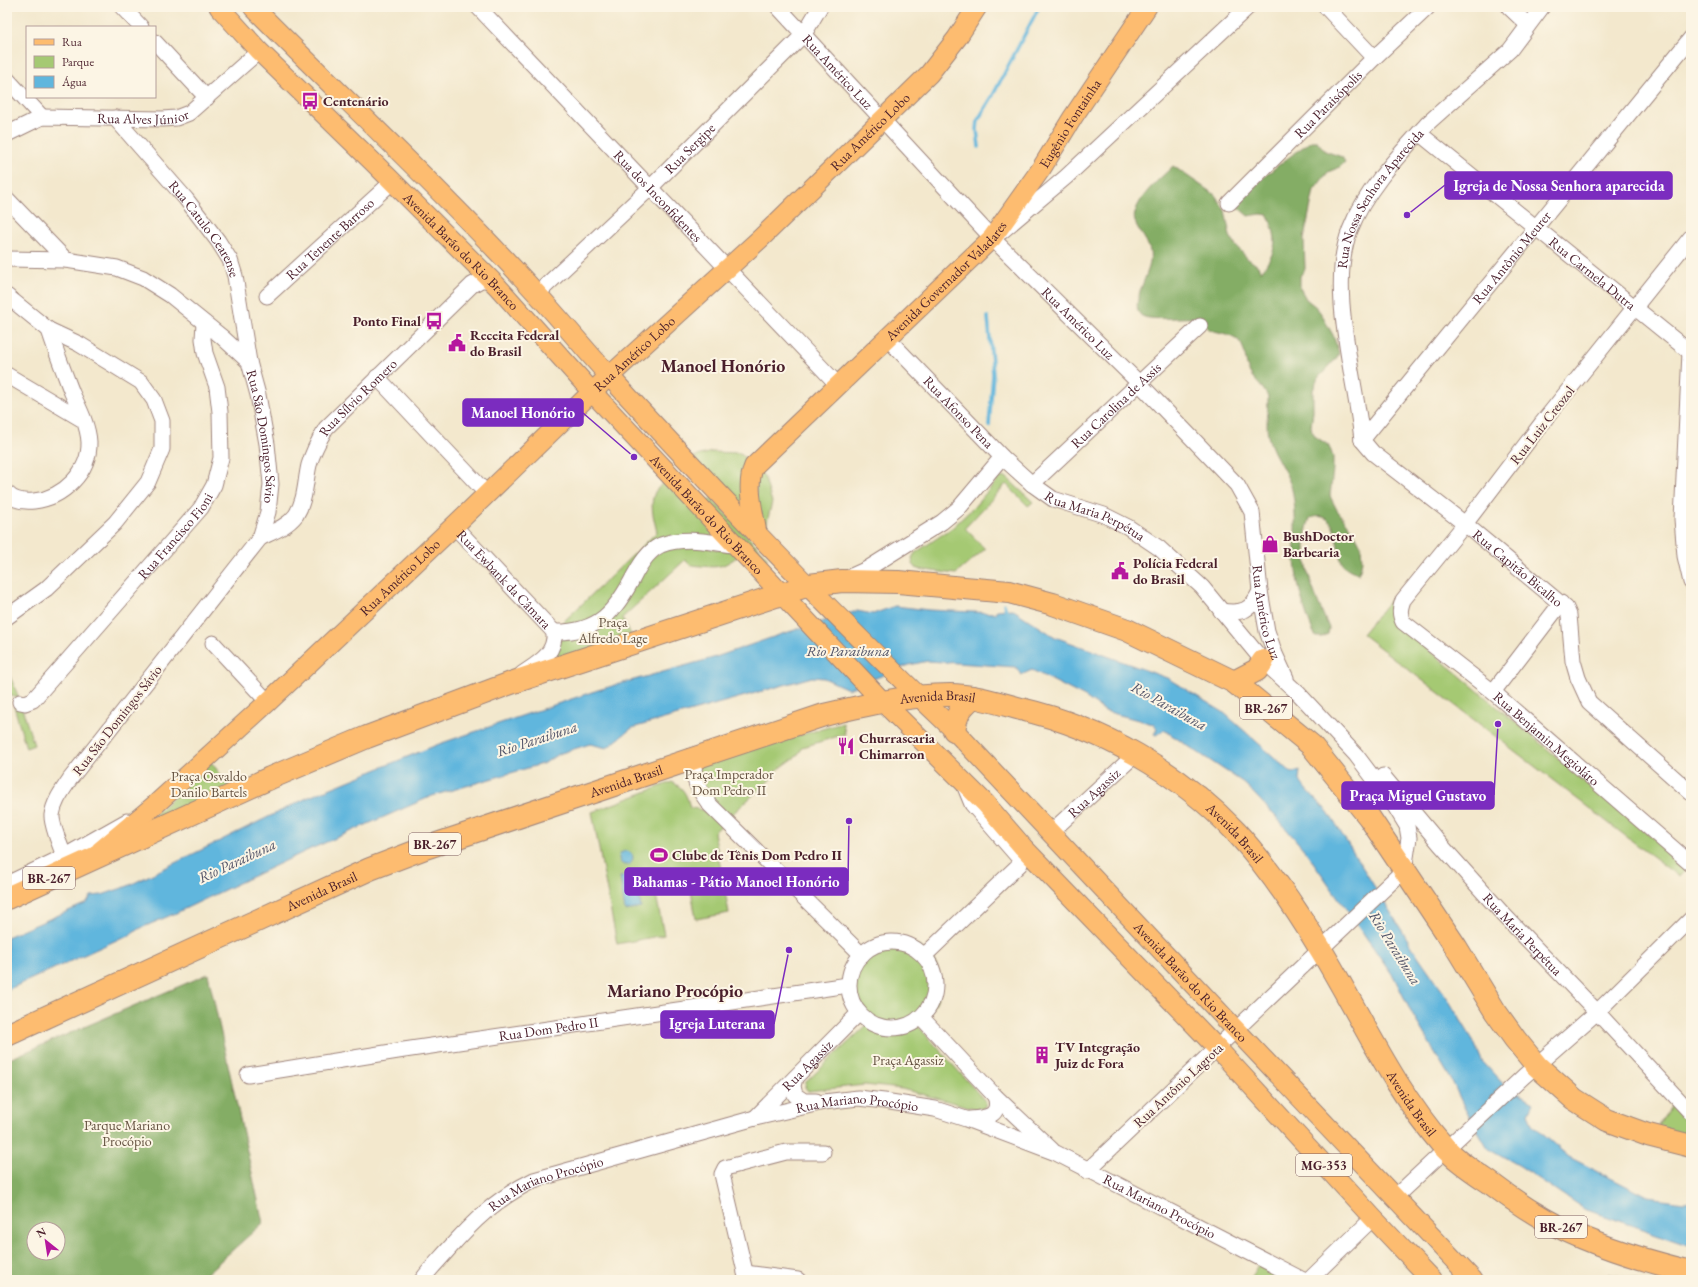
<svg xmlns="http://www.w3.org/2000/svg" width="1698" height="1287" font-family="'EB Garamond',serif">
	<style>
		.green { fill: #a5c973; stroke: #78744f }
		.forest { fill: #84ad65; stroke: #676648; fill-rule: evenodd }
		.water { fill: #60b6dd; stroke: #556a84 }
		.lines { fill: none; stroke-linecap: round; stroke-linejoin: round }
		.stream { stroke: #60b6dd; stroke-width: 3.5 }
		.minor-casing { stroke: #9e847c; stroke-width: 17 }
		.major-casing { stroke: #9e847c; stroke-width: 21 }
		.highway-casing { stroke: #9e847c; stroke-width: 24 }
		.minor { stroke: #fff; stroke-width: 15 }
		.major { stroke: #fdbc6f; stroke-width: 19 }
		.highway { stroke: #fdbc6f; stroke-width: 22 }
		.labels { text-anchor: middle; stroke-width: 4; stroke-linejoin: round; paint-order: stroke }
		.shield { fill: #fcf5e5; stroke: #7f5f63; stroke-width: 1 }
		.shield-label { font-size: 13px; font-weight: bold; fill: #4a1f2b }
		.street-label { font-size: 14px; fill: #4a1f2b; stroke: #fcf5e5 }
		.poi-label { font-size: 14px; font-weight: bold; fill: #4a1f2b; stroke: #fcf5e5; text-anchor: start }
		.park-label { font-size: 14px; fill: #655241; stroke: #fcf5e5 }
		.water-label { font-size: 15px; font-style: italic; fill: #525469; stroke: #fcf5e5 }
		.district-label { font-size: 18px; font-weight: bold; fill: #4a1f2b; stroke: #fcf5e5 }
		.leader { fill: none; stroke: #7b2cbf; stroke-width: 1.5 }
		.callout-dot { fill: #7b2cbf; stroke: #fcf5e5; stroke-width: 1.5 }
		.callout { fill: #7b2cbf; stroke: #7b2cbf; stroke-width: 1.5 }
		.callout-label { font-size: 15px; text-anchor: middle; font-weight: bold; fill: #fff }
	</style>
	<rect width="100%" height="100%" fill="#fcf5e5"/>
	<filter id="ink" filterUnits="userSpaceOnUse"><feTurbulence type="fractalNoise" baseFrequency=".025" numOctaves="2"/><feDisplacementMap in="SourceGraphic" scale="8" xChannelSelector="R" yChannelSelector="G"/><feConvolveMatrix kernelMatrix="1 2 1 2 8 2 1 2 1" color-interpolation-filters="sRGB"/></filter>
	<filter id="wash" filterUnits="userSpaceOnUse"><feTurbulence type="fractalNoise" baseFrequency=".012" numOctaves="4" result="noise"/><feDisplacementMap in="SourceGraphic" scale="16" xChannelSelector="R" yChannelSelector="G"/><feGaussianBlur stdDeviation="0.9" result="paint"/><feColorMatrix in="noise" values="0 0 0 0 0 0 0 0 0 0 0 0 0 0 0 0 0 1.4 0 .05"/><feComposite in="paint" operator="in"/></filter>
	<g filter="url(#wash)">
		<rect width="100%" height="100%" fill="#f3e8cd"/>
		<path class="green" d="M712,452l28,1 13,13 3,65 -63,-74z
			M756,468l8,8 8,26 -7,28 -9,-9z
			M1006,477l27,25 -5,4 -22,-22 -41,44 20,21 -29,25 -39,-5 -4,-5 -1,-6 3,-5 37,-25 22,-21 25,-29z
			M669,478l64,65 -73,1 -64,78 -39,6 100,-96c-3,-13 -8,-27 -2,-40 3,-5 10,-10 14,-14z
			M711,498l57,60 -4,4 -61,-57z
			M674,543l68,10c-23,18 -25,14 -52,12l-5,-5 -63,58 11,20 -115,41 38,-39 42,-16 45,-61z
			M1391,599l4,5c-3,8 -4,12 2,19l291,244 -9,10 -317,-243z
			M7,669l12,29 -8,-2 -4,-10z
			M14,706l8,2 12,37 -8,3z
			M843,723l2,11 -42,13 -6,9 -25,18 1,3 -45,41 -17,-15 -14,-34 4,-6z
			M211,762l21,27 -98,45z
			M672,782c12,6 15,13 18,26 16,1 20,6 32,17l-8,7 15,81 -33,6 -7,-41 -35,7 10,50 -47,9 -25,-132z
			M889,939c51,-1 69,53 30,85v3l66,74 1,2 -2,5 -7,1 -75,-20 -37,-4 -57,6 -3,-4 1,-5 62,-58c15,7 29,10 45,3 -11,2 -22,5 -33,1 -39,-14 -40,-66 -5,-85 4,-2 10,-3 14,-4z
			M1677,1098l14,15v28l-40,-5z
			M1261,1260l42,20h-54z
			M1609,1274l29,6h-36z"/>
		<path class="forest" d="M1311,141h6l8,10 17,6 3,5 -5,5 -12,5 -14,18 -10,48 1,31 -5,7v12l6,11 10,8 4,5 13,23 6,18 -3,6 -18,19 -5,12v22l-2,14 1,5 4,6 12,8 3,6 2,6v13l-3,26 7,14 15,19 9,17 1,15 -3,13c-6,-3 -13,-5 -16,-10 -9,-15 -2,-56 -33,-46 -14,38 4,75 19,110l-1,6 -6,3h-6c-10,-18 -20,-55 -21,-76 -1,-21 2,-45 -2,-67 -3,-20 -20,-37 -25,-58 -2,-12 0,-27 0,-39 -5,-11 -13,-15 -18,-24 -6,-10 -3,-23 -11,-32 -6,-7 -19,-8 -28,-11 -6,-3 -13,-12 -20,-12 -12,-1 -40,3 -49,-2 -14,-9 7,-41 8,-54 4,-23 -20,-34 -15,-49 5,-19 25,-34 38,-47l42,29 10,15 5,26 6,10 12,13 10,7 3,6c17,-22 17,-33 7,-57l-7,-1 -13,2 -9,-8c4,-20 55,-54 72,-67z
			M208,974l55,249 -64,57h-192v-220zM34,1229h24v24h-24z"/>
		<path class="water" d="M895,606l34,4 66,3 2,-3 15,-1 43,28 112,41 56,34 69,61 8,-3 -1,11 29,31 86,138 32,46 27,44 9,21 22,24 29,17 -5,11 4,12 37,32 79,40 36,5 7,-1v45l-107,-37 -64,-43 -32,-18 -23,-39 -13,-28 -40,-67 -18,-37 -88,-125 -29,-34 -33,-35 -80,-53 -8,5 -2,-1 3,-5 -4,-5 -48,-13 -20,-14 -53,-27 -11,5 -5,-8 -88,-6 -19,4 -61,24 -24,-11 -12,-1 -180,51 -25,20 -17,-4 -32,10 -13,9 -113,33 -126,55 -130,62 -42,18 -4,5 -9,2 -114,52v-53l80,-34 4,-7 11,-1 26,-9 181,-89 130,-53 159,-54 115,-32 69,-24 75,-23 16,3z
			M619 858a7 7 0 1 1 14 0a7 7 0 1 1-14 0Z
			M636,875l5,33 -16,3 -5,-34z"/>
		<g class="lines">
			<path class="stream" d="M979,147l-2,-17 1,-10 14,-23 47,-90
				M988,317l5,57 -4,52
				M1004,604l3,9"/>
		</g>
	</g>
	<g filter="url(#ink)">
		<g class="lines">
			<g class="minor-casing">
				<g id="minor">
					<path d="M122,7l19,20"/>
					<path id="s1" d="M478,7l360,378"/>
					<path id="s2" d="M778,7l214,231 148,146 97,101 15,27 8,79 7,40 8,23 11,24"/>
					<path d="M1326,7l48,51"/>
					<path d="M1509,7l19,18"/>
					<path d="M155,42l52,56"/>
					<path d="M7,79l35,38"/>
					<path id="s3" d="M115,118l71,81 32,42 12,19 5,16 14,86"/>
					<path id="s4" d="M1419,133l272,220"/>
					<path id="s5" d="M7,134l35,-17 121,2 13,-1 13,-5 70,-62"/>
					<path d="M7,199l59,61"/>
					<path id="s6" d="M1229,203l145,-145 54,-51"/>
					<path d="M1001,232l65,-55 182,-170"/>
					<path id="s7" d="M1691,237l-149,186 -77,101 -62,76c-3,9 -4,13 0,22l90,70 198,172"/>
					<path id="s8" d="M7,259l59,1 51,8 26,10 27,17 52,42 27,25 9,33 9,49 4,40 -3,28 -8,26 -190,241c-7,11 -16,22 -18,36 -1,11 13,42 17,54"/>
					<path id="s9" d="M537,294l113,-106 154,-154 16,-27"/>
					<path d="M7,296l42,34 30,14 62,38 13,18 8,21v28l-14,33 -33,41 -69,66 -39,28"/>
					<path id="s10" d="M267,296l125,-114"/>
					<path id="s11" d="M887,338l115,119 30,27 21,15 51,16 24,12 31,21 43,39 61,74 36,33 57,61 40,53 11,18 2,12 -5,32 -317,301"/>
					<path d="M1690,352l-8,167 3,37 6,26"/>
					<path d="M7,375l76,45"/>
					<path d="M377,377l110,117"/>
					<path id="s12" d="M1362,440l329,-402"/>
					<path id="s13" d="M1362,440c-6,-61 -35,-152 -12,-210 16,-41 49,-75 78,-107l82,-73 32,-43"/>
					<path id="s14" d="M1362,440l11,13 92,71 101,84 3,7 4,46 5,17 11,24 102,91"/>
					<path id="s15" d="M1032,484l168,-158"/>
					<path d="M7,493c7,8 17,9 27,8 29,-3 56,-29 55,-59 -1,-17 -10,-34 -17,-49 -8,-21 -16,-41 -23,-63"/>
					<path id="s16" d="M454,526l100,106"/>
					<path id="s17" d="M260,538c12,-6 27,-11 36,-23 10,-16 9,-33 13,-50 4,-14 10,-25 17,-37l146,-143 9,-5h9"/>
					<path d="M845,579l22,-10 75,-47 17,-14 43,-51"/>
					<path d="M1221,611c21,3 30,0 39,-20"/>
					<path d="M554,632c45,1 62,-21 81,-58 6,-11 14,-24 26,-29 24,-9 52,-3 76,1"/>
					<path d="M213,643l55,59"/>
					<path d="M522,674c16,-11 34,-20 32,-42"/>
					<path d="M1493,692l68,-89"/>
					<path id="s18" d="M20,702l5,1 8,-3 168,-192 13,-23 7,-27 -1,-46 -3,-25 -12,-34 -2,-14 1,-16"/>
					<path d="M697,757c-8,21 1,31 13,48l152,150"/>
					<path id="s19" d="M1383,776l57,68 62,69 95,99 94,101"/>
					<path id="s20" d="M1051,832l85,-78"/>
					<path d="M7,884l58,-28 62,-35"/>
					<circle cx="892" cy="985" r="43"/>
					<path d="M924,956l96,-92 -1,-6 -47,-54 -7,-17"/>
					<path d="M921,1017l74,79 57,54"/>
					<path id="s21" d="M248,1075l156,-25 444,-65"/>
					<path d="M795,1078l-2,8 2,9 9,6h12"/>
					<path id="s22" d="M755,1118l104,-105"/>
					<path d="M970,1119c15,-1 32,-2 25,-23"/>
					<path d="M1395,1197l129,-121 73,-64 94,-93"/>
					<path d="M745,1273l53,7"/>
					<path id="s23" d="M422,1280c7,-10 16,-19 24,-28 27,-31 51,-54 88,-72l221,-62 69,-16 34,-4 26,3 51,8 31,10 90,34 247,127"/>
					<path d="M747,1280l-25,-106 3,-6 61,-16h37"/>
					<path d="M1309,1280l64,-62"/>
				</g>
			</g>
			<g class="major-casing">
				<g id="major">
					<path id="s24" d="M219,7l40,44 115,112 123,123 95,106 290,309 104,103 37,43 194,201 156,170 59,62"/>
					<path id="s25" d="M253,7c95,96 194,188 285,288 25,27 48,56 73,83 111,121 224,239 343,352l282,300 237,250"/>
					<path id="s26" d="M757,534c-3,-22 -12,-47 -3,-68l238,-228 49,-69 32,-52 74,-110"/>
					<path id="s27" d="M100,851l56,-47 112,-102 186,-176 138,-134 169,-154 168,-164 28,-36 20,-31"/>
				</g>
			</g>
			<g class="highway-casing">
				<g id="highway">
					<path d="M1234,682l23,-12 6,-9"/>
					<path d="M954,730c3,-17 6,-22 19,-33"/>
					<path d="M7,898l263,-120 97,-41 144,-54 298,-98 33,-4 56,1 111,10 44,12 74,26 107,52 77,63 58,72 87,130 39,64 20,28 22,27 37,33 33,21 41,15 43,11"/>
					<path id="s28" d="M7,1035l363,-166 55,-21 399,-133c41,-10 83,-20 126,-20 24,0 48,8 71,14 81,19 158,63 215,123 31,34 61,78 85,118 40,66 72,139 124,198 12,13 29,24 44,34 17,13 36,26 55,37 44,25 98,41 147,53"/>
				</g>
			</g>
			<use href="#minor" class="minor"/>
			<use href="#major" class="major"/>
			<use href="#highway" class="highway"/>
		</g>
	</g>
	<defs>
		<g id="bus-bare" transform="scale(1.38)"><path d="M-5-6H5V4H4V6H2V4H-2V6H-4V4H-5ZM-3.5-4V0h7V-4ZM-3.5 1.2v1.5H-2V1.2ZM2 1.2v1.5H3.5V1.2Z" fill="#b5179e" stroke="#fcf5e5" stroke-width="2.5" paint-order="stroke"/></g>
		<g id="civic-bare" transform="scale(1.38)"><path d="M-.6-6.5H3V-4.5H.6V-3L4-1V1h2V6H-6V1h2V-1L-.6-3ZM-1.2 2.5V6h2.4V2.5Z" fill="#b5179e" stroke="#fcf5e5" stroke-width="2.5" paint-order="stroke"/></g>
		<g id="shop-bare" transform="scale(1.38)"><path d="M-5-2.5h2.3a2.7 3.5 0 0 1 5.4 0H5L5.5 6h-11ZM-1.5-2.5h3a1.5 2.3 0 0 0-3 0Z" fill="#b5179e" stroke="#fcf5e5" stroke-width="2.5" paint-order="stroke"/></g>
		<g id="restaurant-bare" transform="scale(1.38)"><path d="M-5-6h1v4h1v-4h1v4h1v-4h1v5L-1.5 .5V6h-2V.5L-5-1ZM5-6V6H3V1.5H1.5Q1.5-4 5-6Z" fill="#b5179e" stroke="#fcf5e5" stroke-width="2.5" paint-order="stroke"/></g>
		<g id="stadium-bare" transform="scale(1.38)"><path d="M0-5a6.5 5 0 1 0 0 10a6.5 5 0 1 0 0-10ZM-3.5-1.8h7v3.6h-7Z" fill="#b5179e" stroke="#fcf5e5" stroke-width="2.5" paint-order="stroke"/></g>
		<g id="building-bare" transform="scale(1.38)"><path d="M-4-6H4V6H1V3H-1V6H-4ZM-2.5-4.3h1.7v1.8h-1.7ZM.8-4.3h1.7v1.8H.8ZM-2.5-1h1.7V.8h-1.7ZM.8-1h1.7V.8H.8Z" fill="#b5179e" stroke="#fcf5e5" stroke-width="2.5" paint-order="stroke"/></g>
	</defs>
	<g fill-rule="evenodd">
		<use href="#bus-bare" x="310" y="101"/>
		<use href="#bus-bare" x="434" y="321"/>
		<use href="#civic-bare" x="457" y="343"/>
		<use href="#shop-bare" x="1270" y="544"/>
		<use href="#civic-bare" x="1120" y="571"/>
		<use href="#restaurant-bare" x="846" y="746"/>
		<use href="#stadium-bare" x="659" y="855"/>
		<use href="#building-bare" x="1042" y="1055"/>
	</g>
	<g class="labels">
		<g class="shield">
			<rect x="1240" y="697" width="52" height="22" rx="3"/>
			<rect x="409" y="833" width="52" height="22" rx="3"/>
			<rect x="23" y="867" width="52" height="22" rx="3"/>
			<rect x="1296" y="1154" width="56" height="22" rx="3"/>
			<rect x="1535" y="1216" width="52" height="22" rx="3"/>
		</g>
		<g class="shield-label">
			<text x="1266" y="713">BR-267</text>
			<text x="435" y="849">BR-267</text>
			<text x="49" y="883">BR-267</text>
			<text x="1324" y="1170">MG-353</text>
			<text x="1561" y="1232">BR-267</text>
		</g>
		<g class="street-label">
			<text dy="5" stroke="none"><textPath href="#s2" startOffset="88">Rua Américo Luz</textPath></text>
			<text dy="5" stroke="none"><textPath href="#s6" startOffset="140">Rua Paraisópolis</textPath></text>
			<text dy="5" stroke="none"><textPath href="#s5" startOffset="140">Rua Alves Júnior</textPath></text>
			<text dy="5" stroke="none"><textPath href="#s26" startOffset="537">Eugênio Fontainha</textPath></text>
			<text dy="5" stroke="none"><textPath href="#s27" startOffset="1054">Rua Américo Lobo</textPath></text>
			<text dy="5" stroke="none"><textPath href="#s9" startOffset="211">Rua Sergipe</textPath></text>
			<text dy="5" stroke="none"><textPath href="#s1" startOffset="261">Rua dos Inconfidentes</textPath></text>
			<text dy="5" stroke="none"><textPath href="#s13" startOffset="254">Rua Nossa Senhora Aparecida</textPath></text>
			<text dy="5" stroke="none"><textPath href="#s3" startOffset="143">Rua Catulo Cearense</textPath></text>
			<text dy="5" stroke="none"><textPath href="#s10" startOffset="85">Rua Tenente Barroso</textPath></text>
			<text dy="5" stroke="none"><textPath href="#s24" startOffset="344">Avenida Barão do Rio Branco</textPath></text>
			<text dy="5" stroke="none"><textPath href="#s12" startOffset="236">Rua Antônio Meurer</textPath></text>
			<text dy="5" stroke="none"><textPath href="#s4" startOffset="223">Rua Carmela Dutra</textPath></text>
			<text dy="5" stroke="none"><textPath href="#s26" startOffset="336">Avenida Governador Valadares</textPath></text>
			<text dy="5" stroke="none"><textPath href="#s2" startOffset="436">Rua Américo Luz</textPath></text>
			<text dy="5" stroke="none"><textPath href="#s27" startOffset="730">Rua Américo Lobo</textPath></text>
			<text dy="5" stroke="none"><textPath href="#s17" startOffset="180">Rua Sílvio Romero</textPath></text>
			<text dy="5" stroke="none"><textPath href="#s15" startOffset="115">Rua Carolina de Assis</textPath></text>
			<text dy="5" stroke="none"><textPath href="#s11" startOffset="103">Rua Afonso Pena</textPath></text>
			<text transform="translate(1542 425) rotate(-52)" y="5">Rua Luiz Creozol</text>
			<text dy="5" stroke="none"><textPath href="#s8" startOffset="350">Rua São Domingos Sávio</textPath></text>
			<text dy="5" stroke="none"><textPath href="#s24" startOffset="704">Avenida Barão do Rio Branco</textPath></text>
			<text dy="5" stroke="none"><textPath href="#s11" startOffset="277">Rua Maria Perpétua</textPath></text>
			<text dy="5" stroke="none"><textPath href="#s18" startOffset="231">Rua Francisco Fioni</textPath></text>
			<text dy="5" stroke="none"><textPath href="#s14" startOffset="202">Rua Capitão Bicalho</textPath></text>
			<text dy="5" stroke="none"><textPath href="#s27" startOffset="406">Rua Américo Lobo</textPath></text>
			<text dy="5" stroke="none"><textPath href="#s16" startOffset="73">Rua Ewbank da Câmara</textPath></text>
			<text dy="5" stroke="none"><textPath href="#s2" startOffset="795">Rua Américo Luz</textPath></text>
			<text dy="5" stroke="none"><textPath href="#s28" startOffset="994">Avenida Brasil</textPath></text>
			<text transform="translate(117 720) rotate(-52)" y="5">Rua São Domingos Sávio</text>
			<text dy="5" stroke="none"><textPath href="#s7" startOffset="671">Rua Benjamin Megioláro</textPath></text>
			<text dy="5" stroke="none"><textPath href="#s28" startOffset="670">Avenida Brasil</textPath></text>
			<text dy="5" stroke="none"><textPath href="#s20" startOffset="58">Rua Agassiz</textPath></text>
			<text dy="5" stroke="none"><textPath href="#s28" startOffset="1330">Avenida Brasil</textPath></text>
			<text dy="5" stroke="none"><textPath href="#s28" startOffset="346">Avenida Brasil</textPath></text>
			<text dy="5" stroke="none"><textPath href="#s19" startOffset="211">Rua Maria Perpétua</textPath></text>
			<text dy="5" stroke="none"><textPath href="#s25" startOffset="1353">Avenida Barão do Rio Branco</textPath></text>
			<text dy="5" stroke="none"><textPath href="#s21" startOffset="304">Rua Dom Pedro II</textPath></text>
			<text dy="5" stroke="none"><textPath href="#s22" startOffset="74">Rua Agassiz</textPath></text>
			<text transform="translate(1178 1085) rotate(-43)" y="5">Rua Antônio Lagrota</text>
			<text dy="5" stroke="none"><textPath href="#s28" startOffset="1654">Avenida Brasil</textPath></text>
			<text dy="5" stroke="none"><textPath href="#s23" startOffset="485">Rua Mariano Procópio</textPath></text>
			<text dy="5" stroke="none"><textPath href="#s23" startOffset="161">Rua Mariano Procópio</textPath></text>
			<text dy="5" stroke="none"><textPath href="#s23" startOffset="809">Rua Mariano Procópio</textPath></text>
		</g>
		<g class="poi-label">
			<text x="323" y="106">Centenário</text>
			<text x="421" y="326" text-anchor="end">Ponto Final</text>
			<text x="470" y="340">Receita Federal<tspan x="470" dy="16">do Brasil</tspan></text>
			<text x="1283" y="541">BushDoctor<tspan x="1283" dy="16">Barbearia</tspan></text>
			<text x="1133" y="568">Polícia Federal<tspan x="1133" dy="16">do Brasil</tspan></text>
			<text x="859" y="743">Churrascaria<tspan x="859" dy="16">Chimarron</tspan></text>
			<text x="672" y="860">Clube de Tênis Dom Pedro II</text>
			<text x="1055" y="1052">TV Integração<tspan x="1055" dy="16">Juiz de Fora</tspan></text>
		</g>
		<g class="park-label">
			<text x="613" y="627">Praça<tspan x="613" dy="16">Alfredo Lage</tspan></text>
			<text x="729" y="779">Praça Imperador<tspan x="729" dy="16">Dom Pedro II</tspan></text>
			<text x="209" y="781">Praça Osvaldo<tspan x="209" dy="16">Danilo Bartels</tspan></text>
			<text x="908" y="1065">Praça Agassiz</text>
			<text x="127" y="1130">Parque Mariano<tspan x="127" dy="16">Procópio</tspan></text>
		</g>
		<g class="water-label">
			<text x="848" y="656">Rio Paraibuna</text>
			<text transform="translate(1169 706) rotate(29)" y="5">Rio Paraibuna</text>
			<text transform="translate(537 739) rotate(-18)" y="5">Rio Paraibuna</text>
			<text transform="translate(237 861) rotate(-25)" y="5">Rio Paraibuna</text>
			<text transform="translate(1395 948) rotate(58)" y="5">Rio Paraibuna</text>
		</g>
		<g class="district-label">
			<text x="723" y="372">Manoel Honório</text>
			<text x="675" y="997">Mariano Procópio</text>
		</g>
	</g>
	<path class="leader" d="M1407 215L1445 185M634 457L583 413M1498 724L1494 795M849 821L848 881M789 950L774 1024"/>
	<g class="callout-dot">
		<circle cx="1407" cy="215" r="4"/>
		<circle cx="634" cy="457" r="4"/>
		<circle cx="1498" cy="724" r="4"/>
		<circle cx="849" cy="821" r="4"/>
		<circle cx="789" cy="950" r="4"/>
	</g>
	<g class="callout">
		<rect x="1445" y="172" width="227" height="27" rx="4"/>
		<rect x="463" y="399" width="120" height="27" rx="4"/>
		<rect x="1342" y="782" width="152" height="27" rx="4"/>
		<rect x="625" y="868" width="223" height="27" rx="4"/>
		<rect x="661" y="1011" width="113" height="27" rx="4"/>
	</g>
	<g class="callout-label">
		<text x="1559" y="191">Igreja de Nossa Senhora aparecida</text>
		<text x="523" y="418">Manoel Honório</text>
		<text x="1418" y="801">Praça Miguel Gustavo</text>
		<text x="736" y="887">Bahamas - Pátio Manoel Honório</text>
		<text x="717" y="1029">Igreja Luterana</text>
	</g>
	<rect width="1698" height="1287" fill="none" stroke="#fcf5e5" stroke-width="24"/>
	<rect x="26" y="26" width="130" height="72" fill="#fcf5e5" stroke="#b59f9b"/>
	<rect x="34" y="39" width="20" height="6" fill="#fdbc6f" stroke="#b59f9b"/>
	<text x="62" y="46" font-size="12" fill="#4a1f2b">Rua</text>
	<rect x="34" y="56" width="20" height="12" fill="#a5c973" stroke="#b59f9b"/>
	<text x="62" y="66" font-size="12" fill="#4a1f2b">Parque</text>
	<rect x="34" y="76" width="20" height="12" fill="#60b6dd" stroke="#b59f9b"/>
	<text x="62" y="86" font-size="12" fill="#4a1f2b">Água</text>
	<g transform="translate(46 1241) rotate(330)"><circle r="19" fill="#fcf5e5" stroke="#b59f9b"/>
	<path d="M0-3L7 15L0 10L-7 15Z" fill="#b5179e"/>
	<text y="-6" font-size="11" font-weight="bold" text-anchor="middle" fill="#4a1f2b">N</text>
	</g>
</svg>
